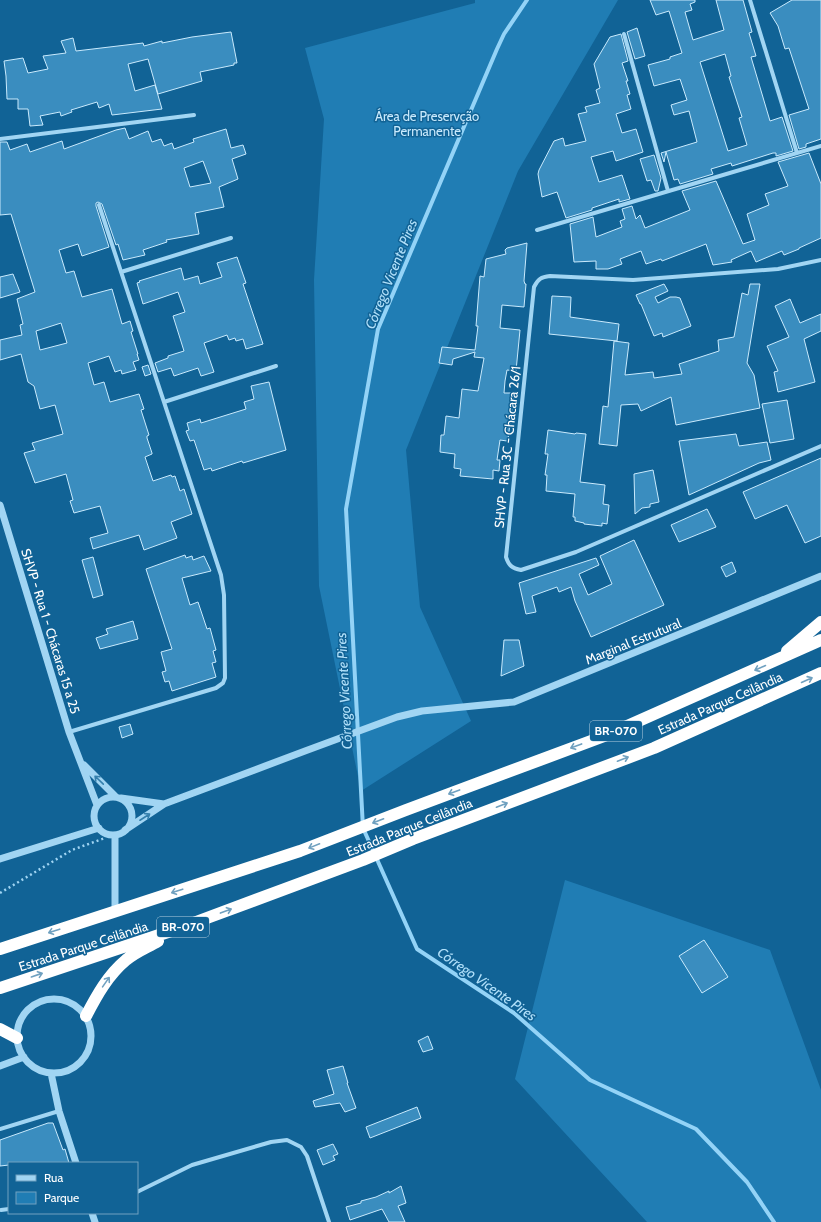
<svg xmlns="http://www.w3.org/2000/svg" width="821" height="1222" font-family="Cabin,sans-serif">
	<style>
		.green { fill: #207db4 }
		.lines { fill: none; stroke-linecap: round; stroke-linejoin: round }
		.stream { stroke: #93d3f7; stroke-width: 4 }
		.building { fill: #3a8dbf; stroke: #c9eafd; fill-rule: evenodd }
		.path { stroke: #a1d5f3; stroke-width: 2.5; stroke-dasharray: 2 3; stroke-linecap: butt }
		.minor { stroke: #a1d5f3; stroke-width: 4 }
		.tertiary { stroke: #a1d5f3; stroke-width: 7 }
		.motorway { stroke: #fff; stroke-width: 12 }
		.oneway { stroke: #70a1c0 }
		.oneway2 { stroke: #3580ad }
		.labels { text-anchor: middle; stroke-width: 3; stroke-linejoin: round; paint-order: stroke }
		.shield { fill: #116396; stroke: #b8d0e0; stroke-width: 1 }
		.shield-label { font-size: 12px; font-weight: bold; fill: #fff }
		.park-label { font-size: 13px; fill: #c9eafd; stroke: #116396 }
		.street-label { font-size: 13px; fill: #fff; stroke: #116396 }
		.water-label { font-size: 14px; font-style: italic; fill: #b1e0fa; stroke: #116396 }
	</style>
	<rect width="100%" height="100%" fill="#116396"/>
	<path class="green" d="M475,0h143l-100,171 -112,279 14,157 51,114 -110,70 -42,-205 -5,-306 10,-161 -19,-71 170,-45z
		M565,880l205,70 51,140v132h-174l-132,-143z"/>
	<g class="lines">
		<path class="stream" d="M527,0l-23,34 -7,15 -119,280 -32,180 17,319 54,121 97,64 76,67 106,49 51,53 27,40"/>
	</g>
	<path class="building" d="M650,0h45v2l-5,2 2,6 -7,2 8,28 31,-10 -8,-30h27l9,32 -3,1 7,23 -5,1 19,64 12,-4 11,34 -17,5v-3h-3l-41,13 -1,-3 -20,6 2,5 -33,10 -2,-5 -4,1 -8,-28 -2,10 -3,-9 36,-11 -8,-31 -15,4 -3,-10 16,-5 -7,-21 -26,7 -6,-21 22,-6v-2l12,-4 -13,-42 -13,4zM725,54l6,22 -2,1 13,40 -3,1 8,27 -19,6 -28,-89z
		M792,0h29v139l-15,5v3l-7,2 -10,-34 20,-6 -20,-61 -4,1 -7,-23 -8,-13z
		M637,28l8,28 -10,3 -8,-27z
		M231,32l6,31h-3v2l-34,7 2,9 -44,13 -10,-35 -20,5 7,27 20,-6 7,24 -50,6 -3,-11 -10,4 -2,-6 -26,8 1,2 -11,4 -1,-4 -20,4 3,9 -13,1 -2,-17h-10v-10h-11l-1,-23 -2,-15 19,-3 5,15 20,-4 -5,-13 23,-3 -5,-12 12,-3 3,13 67,-8 1,3 18,-5v2l30,-6z
		M621,34l7,27 -6,2 6,18h-2l4,13 -3,1 4,14 -15,5 6,19 14,-4 7,23 -27,9 -3,-10 -22,6 8,25 23,-7 8,24 -11,3v-3l-27,9v2l-26,8 -9,-26 -15,5 -4,-23 1,-4 15,-29 9,-3 2,8 21,-5 -8,-27 9,-2 -2,-5 15,-4 -4,-13 4,-2 -6,-24 16,-27z
		M125,128l4,11 19,-8 4,11 9,-3 3,7 8,-3 2,6 20,-7 -1,-3 33,-10 5,19 12,-3 3,9 -14,5 6,20 -19,8 5,20 -29,6 4,21 -33,6 1,2 -24,8 2,5 -22,5 -5,-16 -2,1 -14,-41 -4,-2 -2,1v3l13,41 -27,9 -4,-12 -19,6 7,23 8,-2 8,26 30,-8 10,35 8,-3 3,10 -2,1 7,22h-1l2,6 -6,2 3,8 -14,4 -1,-4 -6,2 -6,-16 -21,7 6,22 10,-3 6,20 29,-8 5,15 -3,1 8,25 -2,1v2l5,15v1l-7,3 8,24 18,-6 1,2 3,-1 5,15 4,-2 8,25 -21,8 6,16 -33,12 -5,-15 -46,14 -3,-11 18,-5 -8,-27 -26,7 -4,-12 3,-1 -7,-26 -31,9 -11,-30 11,-3 -3,-7 31,-9 -8,-29 -15,4 -6,-23 -6,-4 -7,-28 -21,6v-20l22,-5 -2,-10 3,-1 -6,-25 18,-7 -24,-78 -11,1v-73h7l3,8 17,-6 3,8 32,-11 2,8 52,-19zM203,161l8,22 -21,4 -6,-19zM61,323l6,20 -27,7 -4,-19z
		M809,153l12,31v54l-22,10v1l-15,6 -2,-4 -26,11 -5,-11 -20,9 1,2 -19,3 -7,-21 -44,17 -1,-2 -15,5 -5,-13 -21,8 2,5 -14,5h-12v-8l-22,1 -4,-38 23,-7 3,20 26,-10 -2,-6 5,-2 -3,-10 10,-3 4,13 4,-4 5,13 45,-18 -8,-19 34,-10 27,63 12,-4 -8,-26 22,-9 -4,-11 23,-8 -10,-24z
		M654,155l7,23 -3,13h-3l-4,-11 -4,1 -7,-22z
		M527,243l-3,38 1,3h1l-2,23 -22,-2 -2,23 20,2 -4,41 -9,-1 -2,11 -1,12h10l-6,46 -1,2 -7,-1 -3,20h3l-1,11 -6,-1v9l-33,-3 1,-7 -7,-1 1,-14 -15,-2 1,-17h3l2,-19 13,2 3,-29 16,2 6,-33 -10,-1 1,-5 -22,7 -1,6 -13,-2 3,-16 33,3 3,-24h-2l4,-50 4,1 2,-18 20,-5 -1,-4 2,-2z
		M237,257l9,26 -3,1 20,60 -17,5 -3,-10 -7,2 -1,-3 -6,2 -2,-5 -23,8 10,29 -13,4 -3,-8 -24,8 -3,-8 -13,4 -3,-9 13,-5v-2l16,-5 -11,-35 12,-4 -7,-20 -35,12 -6,-21 3,-1 -1,-1 42,-13 3,12 14,-4 2,8 22,-7 -5,-14z
		M13,274l7,18 -20,6v-21z
		M664,284l4,7 -13,6 3,6 12,-6h6l4,1 11,28 -28,11 -1,-4 -8,3 -13,-32h-1l-4,-9z
		M750,284h10l-13,79 7,12 6,33 -84,17 -5,-28 -30,14 -3,-7 -17,1 -4,41 -18,-2 4,-38 5,1 6,-66 15,2 -4,32 28,-3 1,6 28,-4 -3,-10 40,-13 -1,-11 16,-3 8,-44 6,2z
		M552,296l19,1 -1,20 49,7 -2,17 -68,-7z
		M790,299l10,24 21,-9v17l-17,8 11,43 -37,10 -4,-20 4,-1 -11,-25 22,-9 -14,-31z
		M148,365l3,9 -6,2 -3,-9z
		M269,382l17,68 -43,13 -1,-2 -30,10 -1,-3 -7,2 -10,-30 -4,1 -4,-10 3,-1 -2,-7 13,-4 1,4 45,-14 -2,-7 10,-3 -3,-13z
		M787,400l7,39 -24,4 -8,-39z
		M548,430l27,4 1,-1 10,1 -6,48 25,3 -2,19 6,1 -2,19 -5,-1v3l-18,-2v-1l-9,-2v-4h-2l2,-23 -29,-3 1,-16h-2l3,-21h-3z
		M736,434l3,12 28,-4 4,18 -12,3 -70,32 -10,-54z
		M821,458v78l-16,7 -18,-38 -32,14 -12,-27z
		M653,470l6,32 -9,2v3l-8,1 -7,6 -1,-40z
		M707,509l9,18 -37,15 -8,-17z
		M634,540l30,65 -73,32 -16,-36 -4,-14 -12,5 -2,-5 -25,9 4,16 -10,2 -7,-31 77,-25 3,7 -20,9 9,21 24,-11 -12,-28z
		M185,555l1,3 6,-2 1,4 11,-4 7,15 -29,7 8,27 8,-3 9,27 3,-1 6,22 -3,1 3,11 -4,1 4,14 -44,14 -3,-10 -4,1 -3,-10 4,-1 -5,-19 11,-3 -26,-80z
		M93,557l10,38 -10,3 -11,-38z
		M732,562l4,10 -10,5 -5,-10z
		M133,621l5,18 -38,10 -4,-11 12,-4 -2,-5z
		M504,640h15l5,26 -23,10z
		M130,724l3,10 -11,4 -3,-11z
		M704,940l24,37 -26,16 -23,-37z
		M428,1036l5,13 -10,3 -5,-11z
		M343,1066l5,17h-1l9,25 -11,4 -5,-9 -25,4 -2,-6 21,-7 -7,-24z
		M417,1107l4,11 -51,20 -4,-11z
		M48,1123h5l10,27 2,-1 4,14h-60v2l-9,1v-26z
		M333,1144l5,10 -5,2 2,4 -12,5 -6,-15z
		M401,1186l5,17 -8,3 7,16h-16l-7,-13 -32,11 -4,-13 15,-4v-2l15,-4 13,-6v2z"/>
	<g class="lines">
		<path class="path" d="M0,893l72,-43 33,-12"/>
		<path class="minor" d="M750,0l47,153
			M624,34l44,157
			M0,139l194,-24
			M537,230l284,-84
			M821,260l-43,9 -145,11 -83,-4c-9,1 -12,3 -16,11l-28,270c3,9 6,11 15,13l55,-18 245,-106
			M121,272l110,-34
			M164,402l112,-36
			M69,732l147,-44 7,-5 2,-5 -1,-83 -3,-20 -122,-370
			M0,1129l59,-18
			M137,1192l55,-27 79,-23 16,-2 14,7 6,9 22,66
			M1,1210l8,-1"/>
		<path class="tertiary" d="M0,505l69,227 28,73
			M84,765l31,31
			M94 816a19 19 0 1 1 38 0a19 19 0 1 1-38 0Z
			M121,798l43,6
			M125,830l39,-26 141,-53 92,-34 25,-6 92,-9 307,-126
			M0,859l99,-31
			M115,911v-76
			M17 1036a37 37 0 1 1 74 0a37 37 0 1 1-74 0Z
			M0,1066l24,-9
			M51,1073l8,38 17,52
			M92,1213l3,9"/>
		<path class="motorway" d="M787,651l34,-29
			M0,949l300,-98 106,-41 201,-75 214,-95
			M0,988l180,-60 183,-68 50,-21 241,-91 167,-75
			M86,1016c11,-21 22,-41 40,-56 9,-8 22,-13 32,-19
			M0,1029l17,9"/>
	</g>
	<defs><path id="oneway-shaft" d="M-6 0H5M1.5-3L5.5 0L1.5 3" fill="none" stroke-width="1.6" stroke-linecap="round" stroke-linejoin="round"/></defs>
	<g class="oneway">
		<use href="#oneway-shaft" transform="translate(760 668) rotate(156)"/>
		<use href="#oneway-shaft" transform="translate(807 680) rotate(-24)"/>
		<use href="#oneway-shaft" transform="translate(576 746) rotate(160)"/>
		<use href="#oneway-shaft" transform="translate(623 759) rotate(-21)"/>
		<use href="#oneway-shaft" transform="translate(454 792) rotate(160)"/>
		<use href="#oneway-shaft" transform="translate(502 805) rotate(-21)"/>
		<use href="#oneway-shaft" transform="translate(378 821) rotate(159)"/>
		<use href="#oneway-shaft" transform="translate(314 846) rotate(158)"/>
		<use href="#oneway-shaft" transform="translate(177 891) rotate(162)"/>
		<use href="#oneway-shaft" transform="translate(226 911) rotate(-20)"/>
		<use href="#oneway-shaft" transform="translate(54 931) rotate(162)"/>
		<use href="#oneway-shaft" transform="translate(37 975) rotate(-19)"/>
		<use href="#oneway-shaft" transform="translate(106 982) rotate(-55)"/>
	</g>
	<g class="oneway2">
		<use href="#oneway-shaft" transform="translate(99 780) rotate(-136)"/>
		<use href="#oneway-shaft" transform="translate(145 817) rotate(-33)"/>
	</g>
	<g class="labels">
		<g class="shield">
			<rect x="590" y="721" width="52" height="20" rx="3"/>
			<rect x="157" y="917" width="52" height="20" rx="3"/>
		</g>
		<g class="shield-label">
			<text x="616" y="735">BR-070</text>
			<text x="183" y="931">BR-070</text>
		</g>
		<g class="park-label">
			<text x="427" y="121">Área de Preservção<tspan x="427" dy="15">Permanente</tspan></text>
		</g>
		<g class="street-label">
			<text transform="translate(507 447) rotate(-84)" y="5">SHVP - Rua 3C - Chácara 26/1</text>
			<text transform="translate(51 631) rotate(73)" y="5">SHVP - Rua 1 - Chácaras 15 a 25</text>
			<text transform="translate(633 641) rotate(-22)" y="5">Marginal Estrutural</text>
			<text transform="translate(720 703) rotate(-24)" y="5">Estrada Parque Ceilândia</text>
			<text transform="translate(409 827) rotate(-22)" y="5">Estrada Parque Ceilândia</text>
			<text transform="translate(83 946) rotate(-18)" y="5">Estrada Parque Ceilândia</text>
		</g>
		<g class="water-label">
			<text transform="translate(391 274) rotate(-68)" y="5">Córrego Vicente Pires</text>
			<text transform="translate(344 691) rotate(-93)" y="5">Córrego Vicente Pires</text>
			<text transform="translate(487 984) rotate(35)" y="5">Córrego Vicente Pires</text>
		</g>
	</g>
	<rect x="8" y="1162" width="130" height="52" fill="#116396" stroke="#70a1c0"/>
	<rect x="16" y="1175" width="20" height="6" fill="#a1d5f3" stroke="#70a1c0"/>
	<text x="44" y="1182" font-size="12" fill="#ffffff">Rua</text>
	<rect x="16" y="1192" width="20" height="12" fill="#207db4" stroke="#70a1c0"/>
	<text x="44" y="1202" font-size="12" fill="#ffffff">Parque</text>
</svg>
